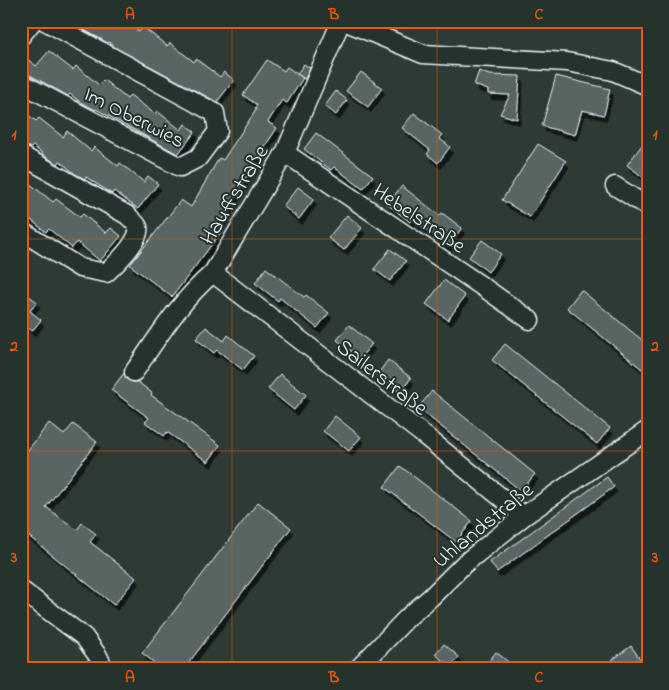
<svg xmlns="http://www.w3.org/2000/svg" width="669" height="690" font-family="'Indie Flower',sans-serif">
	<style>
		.building { fill: #596563; stroke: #e8f1f8; filter: url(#shadow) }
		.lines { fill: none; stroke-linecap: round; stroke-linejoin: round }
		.street-casing { stroke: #e8f1f8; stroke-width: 21 }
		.street { stroke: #26332d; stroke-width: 18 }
		.grid { fill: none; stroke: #e8590c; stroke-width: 1; stroke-opacity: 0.55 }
		.labels { text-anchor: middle; stroke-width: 4; stroke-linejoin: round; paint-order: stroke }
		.street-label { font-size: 22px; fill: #e8f1f8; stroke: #26332d }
		.neatline { fill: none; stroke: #e8590c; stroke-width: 2 }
		.grid-label { font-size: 16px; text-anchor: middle; font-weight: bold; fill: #e8590c }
	</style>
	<defs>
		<filter id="shadow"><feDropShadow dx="3" dy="5.5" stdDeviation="0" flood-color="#0009"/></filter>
	</defs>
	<rect width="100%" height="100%" fill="#2e3b35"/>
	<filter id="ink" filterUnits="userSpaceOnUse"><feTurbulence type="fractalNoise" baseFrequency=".02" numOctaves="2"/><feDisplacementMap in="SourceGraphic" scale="10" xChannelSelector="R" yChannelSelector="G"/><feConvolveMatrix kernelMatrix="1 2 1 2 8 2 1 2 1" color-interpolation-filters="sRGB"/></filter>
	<g filter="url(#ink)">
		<path class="building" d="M73,21h52l14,11 4,-5 24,19 3,-3 24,19 2,-3 24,18 4,-5 10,8 -17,22 -101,-54 -7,-6 -1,1 -24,-13z
			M49,51l24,19 3,-4 23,19 5,-5 23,19 3,-4 25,19 2,-3 24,19 4,-6 10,8 -17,22 -82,-45v1l-16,-8 -10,-8 -2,2 -47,-26v-16l15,12z
			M267,60l17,11 3,-4 16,11 -16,25 -5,-3 -14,22 9,6 -30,46h1l-30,54 4,3 -50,66 -42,-32 51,-65 10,7 28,-49 4,2 33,-50 -1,-2 2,-3 -14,-10z
			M304,64l6,4 -5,11 -8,-5z
			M479,71l10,4 31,1 -3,43 -17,-5 10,-19 -22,-1v-4l-14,-5z
			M361,72l21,16 -14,19 -22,-16z
			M556,76l54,13 -6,26 -22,-5 -7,25 -33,-9z
			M336,91l11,9 -11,15 -11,-9z
			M21,110l15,11 3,-3 24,19 4,-6 24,20 3,-4 24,19 2,-3 24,19 4,-6 10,8 -20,25 -24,-18 -2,3 -26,-17 -1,2 -10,-5 -15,-13 -2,3 -9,-5 -16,-13 -2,2 -10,-4z
			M414,113l28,22 -3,3 11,9 -12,16 -11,-9 3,-4 -28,-22z
			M316,133l57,43 -10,13 -29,-22 -3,3 -27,-21z
			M648,137v44l-21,-16z
			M538,144l28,17 -36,56 -28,-17z
			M29,183l24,19 3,-3 24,18 3,-3 23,19 5,-5 10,8 -21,25 -23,-19 -5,6 -23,-19 -3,3 -25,-20v-19z
			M402,186l38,30 2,-3 20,15 -14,18 -36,-27 -2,3 -23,-18z
			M298,187l16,12 -15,20 -16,-13z
			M347,215l15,13 -18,22 -16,-12z
			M482,240l19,14 -13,18 -19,-15z
			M390,249l16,12 -16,20 -16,-12z
			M266,268l38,29 2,-2 23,18 -12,15 -37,-30 -2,3 -23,-18z
			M444,280l21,16 -17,24 -22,-16z
			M21,290l16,12 -7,9 11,9 -9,11 -11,-8z
			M581,290l67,55v29l-81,-66z
			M349,325l23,19 -12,14 -23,-18z
			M206,327l18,14 4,-6 26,21 -11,14 -26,-20 -3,3 -18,-14z
			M505,344l105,84 -13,16 -105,-84z
			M388,360l23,18 -11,15 -23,-18z
			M124,373l4,7 5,2h5l14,11 -1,2 69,50 -12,17 -41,-30 -3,4 -19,-14 4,-4 -38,-28z
			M280,374l26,21 -12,15 -26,-21z
			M432,391l103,83 -14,17 -103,-83z
			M335,416l26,21 -12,14 -26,-20z
			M49,423l15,12 9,-11 24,18 -51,65 31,23 5,-7 14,11 -6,8 46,36 -22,27 -93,-75v-71z
			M400,466l72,55 -16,21 -72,-55z
			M607,477l7,10 -117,85 -7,-10z
			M258,502l33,26 -107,141h-22l-20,-16z
			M444,644l15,13 -9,10 -15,-13z
			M631,646l16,23h-28l-7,-9z
			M496,652l21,17h-34z"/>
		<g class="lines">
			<g class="street-casing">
				<path id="street" d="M344,21l79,33 144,8 46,9 35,15
					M21,36l12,-15
					M21,83l159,84 18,-9 20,-27 -3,-18 -170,-92
					M285,153l201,136 44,31
					M21,155l106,60c3,3 9,8 11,12 4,12 -24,39 -32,46l-26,-5 -59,-37
					M615,186l33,21
					M213,273l207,159 104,84
					M134,372c24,-35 46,-71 79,-99l72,-120 56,-132
					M21,590l63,47 14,19 6,13
					M358,669l49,-51 24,-21 33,-33 60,-48 124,-86"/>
			</g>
			<use href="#street" class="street"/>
		</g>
	</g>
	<path class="grid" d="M232,21v648M437,21v648M21,239h627M21,451h627"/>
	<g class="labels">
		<g class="street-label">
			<text transform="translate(135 116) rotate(27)" y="8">Im Oberwies</text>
			<text transform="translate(233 194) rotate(-59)" y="8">Hauffstraße</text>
			<text transform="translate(420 217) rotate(34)" y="8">Hebelstraße</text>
			<text transform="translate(383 376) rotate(38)" y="8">Sailerstraße</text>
			<text transform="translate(482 524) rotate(-39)" y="8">Uhlandstraße</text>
		</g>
	</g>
	<rect width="669" height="690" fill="none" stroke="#26332d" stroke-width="55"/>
	<rect x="28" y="28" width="614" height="634" class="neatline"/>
	<g class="grid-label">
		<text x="130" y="19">A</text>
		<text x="334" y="19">B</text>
		<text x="539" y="19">C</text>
		<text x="14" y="139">1</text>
		<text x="655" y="139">1</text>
		<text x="14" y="351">2</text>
		<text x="655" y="351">2</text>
		<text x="14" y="562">3</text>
		<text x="655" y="562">3</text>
		<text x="130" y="682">A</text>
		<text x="334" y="682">B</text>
		<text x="539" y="682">C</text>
	</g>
</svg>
